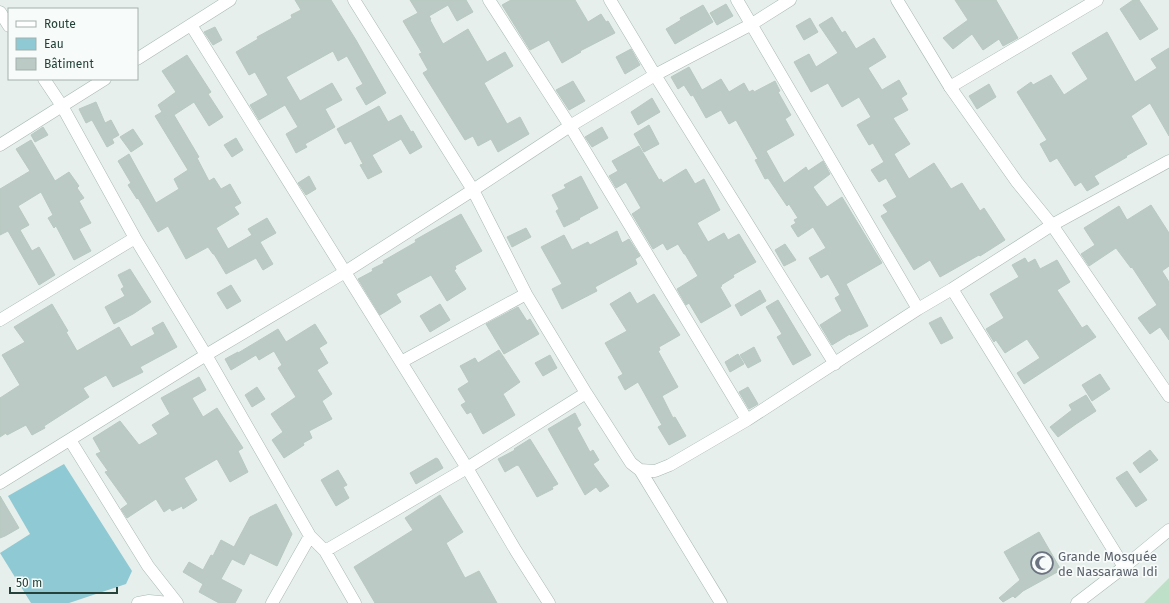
<svg xmlns="http://www.w3.org/2000/svg" width="1169" height="603" font-family="'Fira Sans',sans-serif">
	<style>
		.green { fill: #bfe0c8 }
		.water { fill: #8ec9d4 }
		.building { fill: #bbcac4; stroke: #b8c9c2 }
		.lines { fill: none; stroke-linecap: round; stroke-linejoin: round }
		.minor-casing { stroke: #a8b8b2; stroke-width: 13 }
		.tertiary-casing { stroke: #a8b8b2; stroke-width: 13 }
		.minor { stroke: #fff; stroke-width: 12 }
		.tertiary { stroke: #fff; stroke-width: 12 }
		.labels { text-anchor: middle; stroke-width: 3.5; stroke-linejoin: round; paint-order: stroke }
		.worship-label { font-size: 13px; fill: #5b616d; stroke: #f7fbf9; text-anchor: start }
	</style>
	<rect width="100%" height="100%" fill="#e6efeb"/>
	<path class="green" d="M1169,578v25h-25z"/>
	<path class="water" d="M64,464l68,107 -6,13 -57,19h-38l-31,-50 30,-19 -22,-38z"/>
	<path class="building" d="M295,0h36l25,40 30,53 -20,12 -10,-17 7,-4 -16,-28 -9,5 -5,-10 -47,26 14,24 32,-18 10,17 -17,9 10,18 -30,17 2,3 -11,6 -10,-19 12,-7 -13,-22 -26,15 -9,-15 18,-10 -13,-23 -6,3 -13,-23 22,-13 -1,-2 35,-19 -1,-3 10,-5z
		M410,0h56l7,12 -16,9 -9,-16 -19,11 2,3 -1,1 13,24 25,-15 19,33 18,-10 8,14 -29,17 23,41 13,-7 9,17 -31,18 -7,-13 -13,7 -5,-10 -8,4 -42,-67 5,-3 -9,-16 3,-1 -19,-32 15,-8z
		M511,0h64l13,22 13,-8 5,8 2,-1 7,12 -35,18 1,1 -19,11 -13,-23 -19,10 -28,-45z
		M955,0h41l22,38 -15,8 -4,-7 -16,11 -11,-16 -19,15 -10,-11 25,-18z
		M1133,0h6l19,29 -18,11 -20,-31z
		M726,4l7,12 -16,9 -7,-12z
		M703,5l10,17 -38,22 -9,-15 15,-9 -1,-2z
		M832,17l10,16 3,-2 11,18 18,-11 12,19 -18,11 14,22 17,-10 8,14 -6,4 7,12 -15,8 17,26 -16,10 15,25 25,-16 17,26 11,-6 18,28 4,-3 21,32 -25,16 -1,-1 -39,22 -10,-17 -16,10 -33,-54 7,-4 -5,-7 14,-8 -11,-19 -7,4 -8,-12 13,-8 -11,-19 -4,2 -12,-20 14,-8 -12,-20 -17,10 -14,-24 -17,9 -17,-30 15,-8 7,13 22,-14 -19,-28z
		M810,18l8,14 -14,8 -8,-14z
		M215,27l7,13 -9,5 -9,-13z
		M1107,32l28,50 22,-14 -6,-9 18,-11v88l-19,-33 -19,13 16,28 -21,12 1,1 -33,19 5,8 -12,7 -6,-9 -6,4 -18,-28 -7,4 -10,-18 7,-4 -30,-48 14,-10 2,3 18,-10 13,20 24,-16 -16,-26z
		M631,49l9,16 -15,9 -9,-17z
		M187,55l24,37 -3,2 15,23 -14,9 -15,-24 -20,13 25,42 -2,1 12,23 5,-3 7,11 9,-5 11,19 -7,4 5,7 -23,14 12,21 24,-14 -4,-6 19,-11 9,15 -16,9 13,22 -10,6 -7,-12 -30,16 -12,-20h-1l-5,-7 -22,12 -18,-33 -10,6 -20,-34 -1,1 -9,-14 3,-2 -13,-22 11,-7 27,49 23,-14 -5,-10 14,-9 -33,-54 7,-4 -4,-7 18,-13 -14,-21z
		M689,67l13,23 19,-11 8,13 15,-9 5,9 4,-2 1,2 21,-11 5,10 -2,1 13,23 -6,4 9,16 -28,16 18,32 22,-16 2,4 15,-10 7,13 -17,13 14,20 15,-10 40,66 -36,21 22,42 -18,9v-1l-18,11 -12,-20 22,-14 -7,-13 5,-3 -12,-21 -7,4 -12,-20 17,-10 -13,-21 -15,10 -7,-11 5,-3 -2,-3 4,-2 -9,-14 -2,2 -19,-28 -3,1 -10,-19 3,-1 -22,-39 -7,4 -8,-14 -15,8 -13,-23 -2,1 -7,-11 -6,4 -7,-12z
		M573,81l12,20 -16,9 -13,-20z
		M989,84l7,13 -19,12 -8,-13z
		M652,98l8,14 -22,13 -7,-13z
		M96,102l9,21 6,-3 8,15 -7,4 2,4 -7,4 -15,-27 -6,3 -7,-14z
		M379,106l9,16 13,-7 10,17 2,-1 9,16 -12,7 -9,-15 -29,16 10,17 -14,7 -8,-14 3,-1 -12,-23 -6,3 -8,-15z
		M649,125l10,19 -15,8 -10,-18z
		M43,127l5,8 -13,7 -4,-7z
		M602,127l6,11 -16,9 -7,-10z
		M133,129l10,15 -12,8 -11,-15z
		M236,138l7,12 -11,7 -8,-12z
		M31,140l24,41 14,-9 10,14 -2,2 7,10 -5,3 12,22 -12,6 12,22 -17,9 -18,-34 -2,2 -6,-10 5,-3 -12,-23 -23,14 11,19 -9,5 12,21 7,-4 16,28 -16,10 -31,-54 -8,4v-46l30,-18 -14,-22z
		M639,146l20,34 2,-1 2,4 23,-14 9,15 9,-5 16,31 -23,13 11,19 16,-9 4,7 11,-6 17,28 -23,13 1,2 -13,8 1,1 -2,1 11,19 -30,17 -12,-20 -3,2 -9,-16 21,-13 -13,-22h-1l-6,-10 -11,6 -4,-7 -10,6 -21,-35 9,-6 -15,-26 -10,6 -7,-12 9,-5 -6,-10z
		M309,176l7,13 -10,6 -8,-12z
		M581,176l17,32 -19,10 1,1 -16,8 -8,-16 3,-2 -7,-14 14,-7 -2,-3z
		M1151,205l18,28v33l-7,5 7,11v58l-9,-13 -10,7 -12,-16 19,-13 -25,-38 -1,1 -15,-20 -27,18 -8,-12 14,-9 -11,-17 35,-22 8,14z
		M461,214l21,37 -27,15 1,3 -2,1 12,19 -19,12 -16,-26 -35,19 5,8 -21,13 -22,-36 15,-8 -1,-2 12,-6 -1,-2 33,-19 -1,-2z
		M526,228l5,9 -19,10 -5,-10z
		M617,231l5,12 7,-4 11,17 -5,3 2,5 -42,23 2,4 -35,18 -10,-20 10,-5 -21,-37 23,-12 8,15 16,-8 2,3z
		M785,244l11,16 -12,6 -9,-16z
		M1025,258l3,5 7,-4 5,10 17,-9 13,22 -13,8 25,38 5,-3 9,12 -72,47 -7,-11 23,-15 -13,-19 -22,14 -9,-13 -2,2 -8,-13 18,-11 -14,-24 29,-17 -7,-12z
		M130,269l21,33 -18,12 -19,10 -9,-17 20,-11 -4,-7 3,-2 -6,-12z
		M231,285l10,16 -14,8 -10,-16z
		M760,290l6,11 -25,15 -6,-11z
		M630,292l7,12 17,-10 26,41 -21,12 1,3 -2,1 20,36 -16,9 11,22 2,-1 11,19 -17,9 -11,-18 4,-2 -24,-43 -13,8 -7,-13 5,-3 -18,-31 22,-12 -17,-27z
		M778,300l33,55 -18,10 -16,-28 5,-3 -16,-27z
		M52,304l16,27 -2,1 11,19 42,-24 12,20 24,-13 -3,-6 11,-6 14,25 -37,20 3,5 -30,15 -7,-12 -23,13 6,9 -45,29 1,2 -13,7 -6,-10 -19,10 -1,-2 -6,4v-39l20,-13 -18,-30 23,-13 -11,-15z
		M440,304l10,16 -20,12 -10,-16z
		M518,307l9,14 3,-2 9,15 -35,20 -18,-30z
		M941,317l12,21 -12,6 -12,-21z
		M315,324l12,19 -8,5 9,15 -11,7 15,24 -10,7 10,18 -23,12 3,7 -9,5 1,2 -20,13 -12,-18 11,-8 -12,-18 25,-17 -18,-29 4,-3 -8,-14 -15,9 -3,-5 -25,15 -6,-11 13,-7v1l40,-24 8,13z
		M754,347l7,14 -13,7 -8,-13z
		M499,350l21,32 -17,12 12,21 -32,19 -12,-22 -4,2 -6,-9 5,-3 -8,-13 11,-7 -9,-16 15,-8 3,5z
		M738,354l6,10 -14,8 -5,-10z
		M550,355l7,13 -14,8 -8,-13z
		M1100,374l10,15 -18,12 -10,-16z
		M199,377l7,13 -14,8 11,19 14,-9 26,40 -5,3 10,21 -18,10 -13,-23 -33,19 13,22 -14,9 -1,-3 -10,5 -2,-3 -6,4 -8,-13 -29,19 -6,-9 7,-5 -23,-32 3,-1 -12,-17 5,-2 -8,-14 27,-17 19,24 19,-11 -6,-9 18,-11 -9,-16z
		M257,387l8,12 -13,8 -7,-12z
		M748,387l10,17 -9,5 -10,-17z
		M1086,395l10,16 -20,13 -18,13 -8,-10 22,-17 -3,-5z
		M575,413l6,12 -4,3 13,24 3,-2 6,10 -6,4 16,22 -9,6 -4,-5 -11,8 -37,-66z
		M530,439l28,45 -6,3 1,2 -16,8 -18,-31 -2,-1 -12,7 -7,-13 17,-9 -1,-1z
		M1150,450l8,10 -18,13 -7,-10z
		M436,458l2,1 5,9 -27,16 -6,-11z
		M338,470l9,15 -4,2 6,11 -13,8 -15,-26z
		M1127,471l20,29 -11,7 -20,-29z
		M440,495l23,37 -17,11 19,35 14,-7 18,32h-122l-21,-36 59,-37 -8,-12z
		M0,496l19,32 -14,8 -5,2z
		M276,504l16,30 -15,32 -27,-13 -6,12 -12,-6 -11,20 21,11 -7,13h-16l-20,-11 4,-8 -20,-12 6,-10 14,8 8,-15 2,1 8,-16 13,7 16,-30z
		M1039,532l22,38 -38,21 -8,7 -2,-2 -10,6 -4,-4 21,-18 -16,-28z"/>
	<g class="lines">
		<g class="minor-casing">
			<path id="minor" d="M354,0l119,190 53,104 60,99 45,70 9,7 15,1 15,-6 77,-45 171,-111 34,-20 100,-64 117,-64
				M489,0l81,126 177,294
				M610,0l45,75 180,289
				M737,0l181,309
				M0,12l9,14
				M191,25l276,443 49,83 33,52
				M137,59l93,-59
				M44,79l18,27 73,132 71,117 104,181 15,15 30,52
				M950,87l147,-87
				M0,145l105,-66
				M952,289l172,278
				M0,320l135,-82
				M401,362l125,-68
				M70,440l78,126 29,37
				M640,470l81,133
				M0,483l206,-128 139,-83 128,-82 97,-64 85,-51 97,-51 38,-24
				M325,551l142,-83 119,-75
				M138,603l11,-2 21,2
				M272,603l38,-67"/>
		</g>
		<g class="tertiary-casing">
			<path id="tertiary" d="M897,0l53,87 67,95 35,43 117,171
				M1077,603l47,-36 45,-37"/>
		</g>
		<use href="#minor" class="minor"/>
		<use href="#tertiary" class="tertiary"/>
	</g>
	<defs>
		<g id="mosque-ring" transform="scale(1.15)"><circle r="9.5" fill="#f7fbf9" stroke="#6b7280" stroke-width="1.5"/><path d="M3.5-4.9A6 6 0 1 0 3.5 4.9A5 5 0 1 1 3.5-4.9Z" fill="#6b7280"/></g>
	</defs>
	<g fill-rule="evenodd">
		<use href="#mosque-ring" x="1042" y="563"/>
	</g>
	<g class="labels">
		<g class="worship-label">
			<text x="1058" y="561">Grande Mosquée<tspan x="1058" dy="15">de Nassarawa Idi</tspan></text>
		</g>
	</g>
	<rect x="8" y="8" width="130" height="72" fill="#f7fbf9" stroke="#a3b1ad"/>
	<rect x="16" y="21" width="20" height="6" fill="#ffffff" stroke="#a3b1ad"/>
	<text x="44" y="28" font-size="12" fill="#24423a">Route</text>
	<rect x="16" y="38" width="20" height="12" fill="#8ec9d4" stroke="#a3b1ad"/>
	<text x="44" y="48" font-size="12" fill="#24423a">Eau</text>
	<rect x="16" y="58" width="20" height="12" fill="#bbcac4" stroke="#a3b1ad"/>
	<text x="44" y="68" font-size="12" fill="#24423a">Bâtiment</text>
	<path d="M10 587v6h107v-6" fill="none" stroke="#24423a" stroke-width="2"/>
	<text x="16" y="587" font-size="12" fill="#24423a" stroke="#f7fbf9" stroke-width="3" paint-order="stroke">50 m</text>
</svg>
